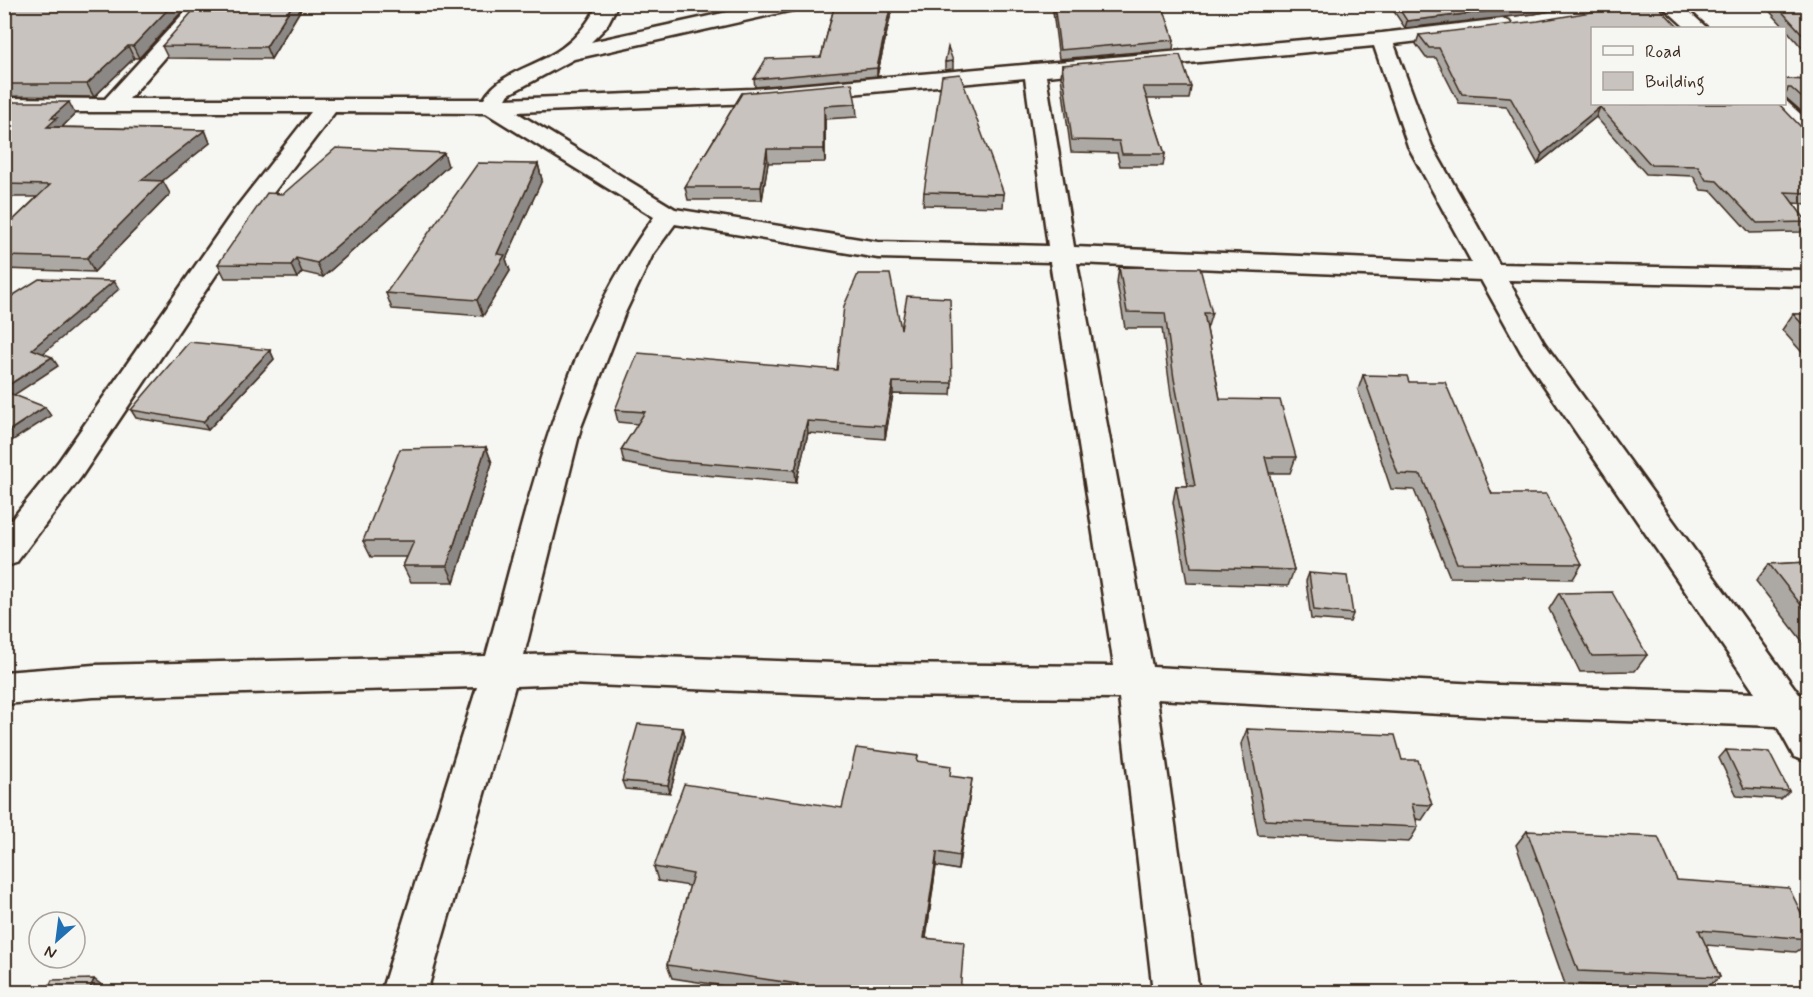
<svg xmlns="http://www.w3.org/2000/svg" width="1813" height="997" font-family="Mynerve,sans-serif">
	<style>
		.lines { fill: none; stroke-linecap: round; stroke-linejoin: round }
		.minor-casing { stroke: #3b2a1e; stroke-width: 5 }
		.minor { fill: #f6f6f2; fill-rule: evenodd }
		.wall { fill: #aca8a3; stroke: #3b2a1e; stroke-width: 1.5 }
		.shaded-wall { fill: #8c8885; stroke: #3b2a1e; stroke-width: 1.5 }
		.building { fill: #c8c3be; stroke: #3b2a1e; stroke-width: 1.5 }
	</style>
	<rect width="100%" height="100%" fill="#f6f6f2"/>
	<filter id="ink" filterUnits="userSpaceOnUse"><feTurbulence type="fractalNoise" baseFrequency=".0167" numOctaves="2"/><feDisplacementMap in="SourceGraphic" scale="12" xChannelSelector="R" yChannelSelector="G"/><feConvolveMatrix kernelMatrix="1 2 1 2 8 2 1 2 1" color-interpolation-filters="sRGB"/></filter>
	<g filter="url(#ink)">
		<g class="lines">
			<g class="minor-casing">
				<path id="minor" d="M192,4h20l-83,95h355c16,-28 53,-32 78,-51 15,-11 28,-27 36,-44h20l-12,23 -15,15 173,-38h38l-2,4 -7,2 -219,49 -65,35 -3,5 247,-10 629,-56 120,-14 7,2 3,4 -3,4 -7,2 -108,13 38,102 67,118 309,6v16l-300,-6 36,63 255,351 9,1v67l-14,-5 -17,-31 -279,-9 -341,-18 42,293h-46l-34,-294 -256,-2 -294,-12 -54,2 -88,306h-46l96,-305 -383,10 -90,7v-32l90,-7 392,-9c42,-150 74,-311 168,-439l-168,-104 -151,-1 -81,106 -173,259 -65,86 -12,4v-38l55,-68 176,-252 76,-97h-307v-14l101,1zM1374,46l34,100 64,117 -398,-16 -28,-171zM1025,78l23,168 -170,-4 -203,-33 -159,-97 237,-9zM675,224l203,34 172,4 64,404 -251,-2 -294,-10 -45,1 57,-228 43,-112 29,-61zM1077,263l404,17 40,72 234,341 -257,-8 -346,-18z
					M1660,4h21l26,24h-21z
					M1784,99l24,22v19l-8,-2 -32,-34h16z"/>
			</g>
			<use href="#minor" class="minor"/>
		</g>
		<path class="wall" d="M4,4h185l-50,54h-5l-40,39 -90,-1z
			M304,4l-33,55 -103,-1 -6,-12z
			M835,4h58l-16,72 -122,11 -1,-8 67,-22z
			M1052,4h110l12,36 -1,9 -114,10z
			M1389,4h200l-55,10 -129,14z
			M1763,4h46v52l-24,-28z
			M1593,28l211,102 5,1v73l-16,-1 14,19 -6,10 -51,1 -38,-42 -11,-1 -8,-14 -47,-2 -50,-57 -58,47 -32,-58 -47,-3 -23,-45h-10l-10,-14 3,-9z
			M953,61v8l-8,1v-8z
			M1062,65l129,22 -2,12h-42l18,55 -2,12h-43l-3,-13 -46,-1 -10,-75z
			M1785,79l24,1v38l-24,-21z
			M742,93l114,11 1,13 -32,2v43l-57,1 -6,37h-74l-3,-13z
			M4,102l71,12 -13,13 143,3 5,13 -48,38 8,13 -76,78 -90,-3v-40l33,-32h-33z
			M538,164l4,16 -36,79 4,12 -27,45 -91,-7 -6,-16z
			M448,166l-125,111 -21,-5 -5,6h-72l-7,-14 65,-70z
			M924,192l80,2 -1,13 -80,-2z
			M1119,267l93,46 -5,16 13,70 76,58 -6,16h-21l25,97 -6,16 -101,-3 -14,-81 3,-16h12l-17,-91 -9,-67h-37l-8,-45z
			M1793,314h16v46l-27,-30z
			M901,329l51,54 -1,12 -58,-1 -8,45 -77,-6 -12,50 -127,-11 -45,-9 -3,-13 17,-26 -20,-2 -3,-12 222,-40z
			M270,350l4,9 -66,71 -72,-12 -5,-8z
			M1363,375l46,7 83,112 90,70 -9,15 -123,-2 -36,-87 -23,-1 -33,-99z
			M486,447l6,16 -38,119h-43l-8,-16 4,-9h-36l-8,-16z
			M1809,562v80h-6l-47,-61 13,-17z
			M1309,573l44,41 -3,8 -39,-3 -5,-38z
			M1559,593l88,62 -12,16 -55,1 -31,-63z
			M683,728l2,8 -15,57 -45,-4 -3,-8z
			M1247,729l155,31 30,45 -10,15 -6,-1 2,8 -9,15 -151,-7 -17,-91z
			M1726,750l63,41 -8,8 -44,-3 -18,-38z
			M918,756l-1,5 34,15 19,17 -12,77 -22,-4 -10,72 34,55h-190l-98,-15 -5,-13 23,-79 -32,-5 -4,-14 188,-59z
			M1527,831l150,49 132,49v14l-13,9 -90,-7 14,32 -16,12 -139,-5 -49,-139z"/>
		<path class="shaded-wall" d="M173,4h16l-50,54 -6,-12z
			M293,4h11l-33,55 -5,-12z
			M891,4h2l-16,72v-8z
			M1548,4h41l-55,10 -129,14 2,-7z
			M128,46l6,12 -40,39 -7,-13z
			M69,102l6,12 -13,13h-15l4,-9z
			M824,106l1,13v43l-1,-13z
			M1600,107l-4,10 -58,47 4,-10z
			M205,130l5,13 -63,50 -6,-13z
			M767,149l1,14 -6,37 -1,-13z
			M444,153l4,13 -125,111 -6,-14z
			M538,164l4,16 -36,79 4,12 -27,45 -6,-16 20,-46z
			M163,181l7,13 -76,78 -7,-14z
			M296,258l6,14 -5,6 -6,-13z
			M114,281l5,8 -81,69 -6,-9z
			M270,350l4,9 -66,71 -5,-8z
			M52,357l6,9 -50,33 -4,-5v-6z
			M893,382v12l-8,45v-13z
			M45,407l6,9 -47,30v-12z
			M807,421l1,12 -12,50 -1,-13z
			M486,447l6,16 -38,119 -7,-16z
			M683,728l2,8 -15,57 -2,-8z
			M972,779l-2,14 -12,77 1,-14z
			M937,852l-1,14 -12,85v-13z
			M94,979l9,7 -3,7h-12z"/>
		<path class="building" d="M4,4h169l-40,42h-5l-41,38h-83v-22l3,-2h-3z
			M199,4h94l-27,43 -104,-1z
			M835,4h56l-14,64 -123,11 12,-20 55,-2z
			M1054,4h108l12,36 -114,10z
			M1396,4h152l-141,17z
			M1637,4h19l23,24h-86v76h186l25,26 5,1v62l-24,-1 22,30 -50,1 -40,-42 -11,-1 -8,-14 -47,-1 -51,-58 -58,47 -32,-57 -48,-3 -23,-46h-10l-10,-13 119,-14z
			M1775,4h34v37z
			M948,47l5,14 -8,1z
			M1180,55l11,32h-48l22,67h-43l-3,-13 -47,-1 -10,-75z
			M960,74l44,120 -80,-2 18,-116z
			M1785,79l24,1v24l-18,-16h-3l-1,4h-2z
			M852,83l4,21 -32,2v43h-57l-6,38h-76l57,-94z
			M4,102h65l-18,16h6l-10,9 158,3 -64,50 22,1 -76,77 -83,-2v-27l46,-44 -46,-1z
			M336,148l108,5 -127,110 -21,-5 -5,7 -73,-1 49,-71 16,1z
			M478,163l60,1 -41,90 8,1 -28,45 -91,-7z
			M1119,267l81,1 12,45h-8l16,86 60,1 16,57h-31l29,113 -103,-3 -15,-81h19l-21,-107 -9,-66 -38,-1z
			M858,274h32l11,55 6,-33 43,2 2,85 -59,-1 -8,44 -78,-5 -12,49 -129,-10 -45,-10 24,-38 -30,-2 23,-57 199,17 7,-64z
			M39,279l75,2 -82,68 20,8 -48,31v-87z
			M1793,314h16v17z
			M189,342l81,8 -67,72 -72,-12z
			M1363,375l44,1 2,6h36l47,112h54l36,70 -125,-1 -36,-88 -23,-1z
			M4,391l41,16 -41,27z
			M486,447l-39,119h-44l11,-25h-51l37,-92z
			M1809,562v53l-40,-51z
			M1309,573l38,3 6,38 -39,-4z
			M1612,592l35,63 -55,1 -33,-63z
			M638,724l45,4 -15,57 -46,-4z
			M1247,729l148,6 7,25h16l14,45 -20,-1 6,23 -153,-7z
			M856,748l62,8 -1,5 34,5 -1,10 22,3 -13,77 -22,-4 -13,86 40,4 -4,51h-164l2,-9 -131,-19 26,-91 -39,-7 30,-83 158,24z
			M1726,750l43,2 20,39 -45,-3z
			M1527,831l131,6 19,43 112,8 20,41v10l-110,-9 21,47 -142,-6z
			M94,979l-6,14h-42l6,-13z"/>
	</g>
	<rect width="1813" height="997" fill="none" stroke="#f6f6f2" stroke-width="24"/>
	<rect x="12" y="12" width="1789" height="973" fill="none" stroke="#3b2a1e" stroke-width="2" filter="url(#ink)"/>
	<rect x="1591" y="27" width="195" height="78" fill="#f6f6f2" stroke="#aba49d" stroke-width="1.5"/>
	<rect x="1603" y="46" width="30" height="9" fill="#f6f6f2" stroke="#aba49d" stroke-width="1.5"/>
	<text x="1645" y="57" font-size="18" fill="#3b2a1e">Road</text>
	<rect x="1603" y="72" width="30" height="18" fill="#c8c3be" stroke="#aba49d" stroke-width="1.5"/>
	<text x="1645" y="87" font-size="18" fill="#3b2a1e">Building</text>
	<g transform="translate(57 940) rotate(208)"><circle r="28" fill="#f6f6f2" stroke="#aba49d" stroke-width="1.5"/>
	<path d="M0-4.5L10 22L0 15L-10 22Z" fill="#1f6fb2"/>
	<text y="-9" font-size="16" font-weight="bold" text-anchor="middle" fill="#3b2a1e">N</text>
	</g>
</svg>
